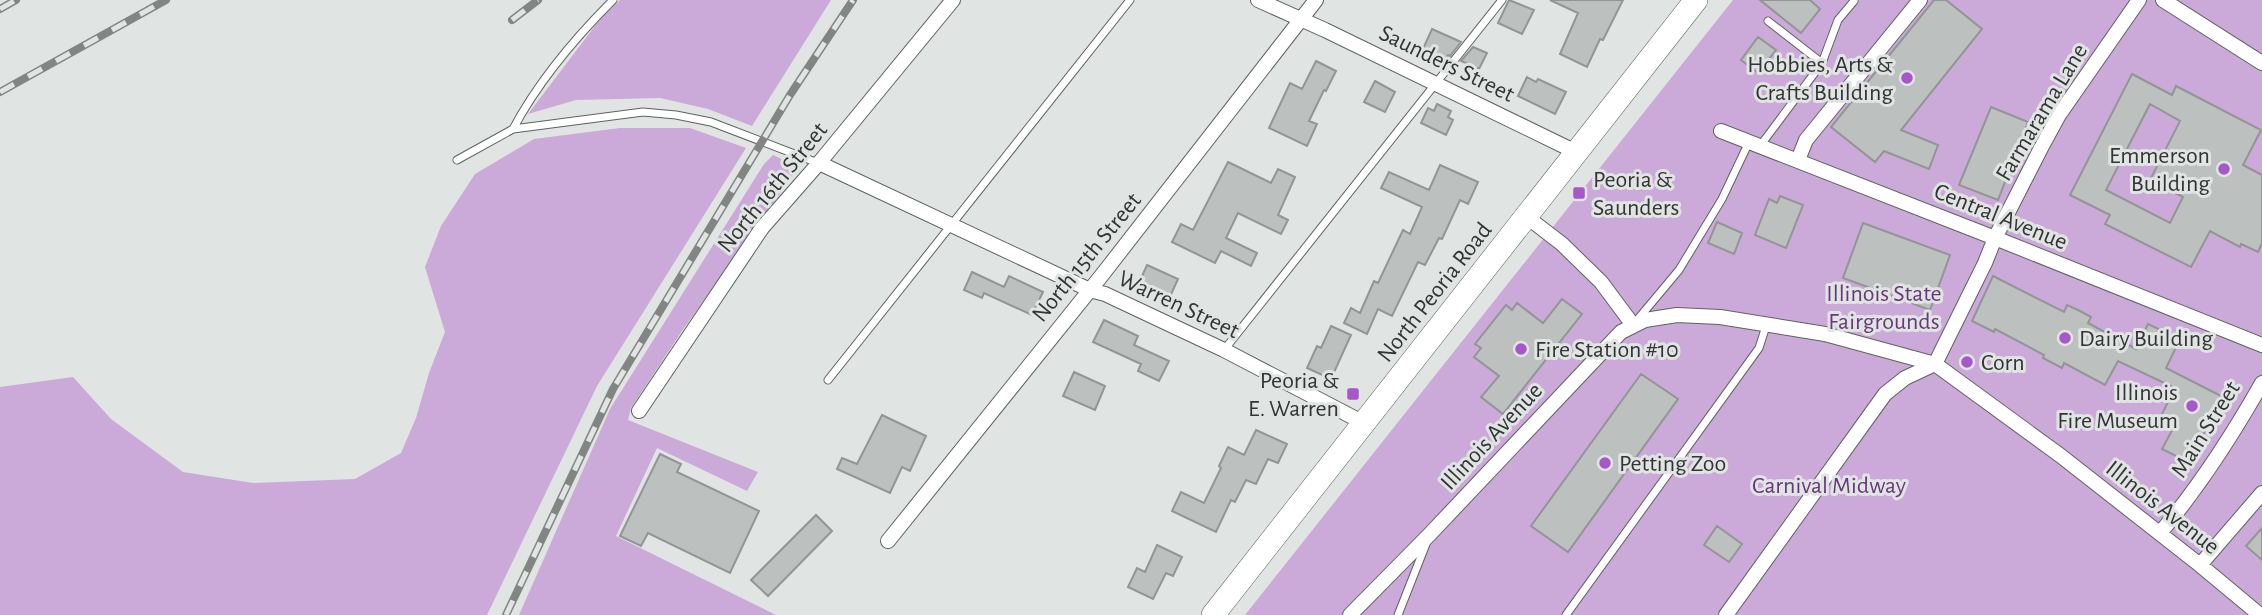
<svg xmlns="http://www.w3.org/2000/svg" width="2262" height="615" font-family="'Alegreya Sans',sans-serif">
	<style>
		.green { fill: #cbaad9 }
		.building { fill: #bcc0bf; stroke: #929595; stroke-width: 2; fill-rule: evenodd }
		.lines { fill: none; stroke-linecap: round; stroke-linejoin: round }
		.service-casing { stroke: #5f6262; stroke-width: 9 }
		.minor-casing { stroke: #5f6262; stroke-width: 16 }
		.primary-casing { stroke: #5f6262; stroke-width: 24 }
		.service { stroke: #fff; stroke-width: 7 }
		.minor { stroke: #fff; stroke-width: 14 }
		.primary { stroke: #fff; stroke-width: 23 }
		.rail-casing { stroke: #828584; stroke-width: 8 }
		.rail { stroke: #e0e4e3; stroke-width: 5; stroke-dasharray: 16; stroke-linecap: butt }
		.poi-dot { fill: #a757c7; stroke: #e0e4e3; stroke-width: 2.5 }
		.labels { text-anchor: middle; stroke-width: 6; stroke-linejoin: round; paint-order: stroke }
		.street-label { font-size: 24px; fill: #333535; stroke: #e0e4e3 }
		.poi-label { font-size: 24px; fill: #333535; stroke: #e0e4e3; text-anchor: start }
		.park-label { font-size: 24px; fill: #68387b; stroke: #e0e4e3 }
	</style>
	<rect width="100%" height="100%" fill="#e0e4e3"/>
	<path class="green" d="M620,0h211l-79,126 -44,-17 -48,-11 -84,2 -48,14 73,-96z
		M1733,0h529v615h-1017z
		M620,128h70l56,20 -149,238 -110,229h-487v-228l73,-10 38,42 72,53 70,11 102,-4 46,-26 15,-35 13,-45 16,-41 -20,-65 16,-41 34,-52 59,-35z
		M773,155l26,12 -115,161 -53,80 -3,12 130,52 -11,19 -90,-43 -41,88 160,79h-257l91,-206 154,-245z"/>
	<path class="building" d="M1509,0l25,10 -12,24 -24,-11z
		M1550,0h73l-20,40 -3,-1 -13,28 -27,-13 18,-41z
		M1760,0h50l10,9 -19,24z
		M1934,0h12l36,29 -81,101 37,15 -9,24 -45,-18 -9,11 -44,-35z
		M1432,29l29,13 -11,14 -2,-1 -3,7 -23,-11z
		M1758,37l18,13 -18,23 -17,-13z
		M1473,47l14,6 -8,16 -18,-8z
		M1316,61l20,10 -10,20 -2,-1 -15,31 8,3 -10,22 -38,-18 21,-45 12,6z
		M2132,74l40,21 4,-9 85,44 -18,35 19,10v68l-4,9 -17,-8 -1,3 -30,-16 -19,36 -86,-43 5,-9 -40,-20zM2150,104l30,17 -30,59 33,17 -13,26 -64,-33z
		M1527,77l9,5 2,-3 28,13 -11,22 -37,-18z
		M1375,81l20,11 -10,20 -21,-10z
		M1437,104l14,7 -3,6 5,3 -7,15 -25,-12 7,-15 6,3z
		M1991,107l37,15 -30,78 -39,-15z
		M1228,162l43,21 7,-14 17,8 -17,38 10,5 -7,14 -43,-21 -12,25 31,15 -6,13 -30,-15 -6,12 -43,-21 9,-18 12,6z
		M1440,165l38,17 -10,22 -8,-4 -18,39 -3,-1 -14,27 -7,-3 -26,54 -14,-7 -11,25 -23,-11 7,-15 9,5 14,-32 4,2 25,-53 7,4 12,-27 -41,-19 8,-16 40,18z
		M1780,196l23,9 -17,43 -31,-13 14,-36 8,4z
		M1717,222l25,11 -8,21 -26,-11z
		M1863,223l87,32 -20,55 -87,-32z
		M1147,265l31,14 -9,20 -31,-14z
		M972,272l32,15 5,-11 34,16 -11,23 -48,-22 -2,5 -18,-8z
		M1993,276l71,36 3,-7 13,6 11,6 -3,6 48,26 12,-25 32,15 -14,29 57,29 -21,40 -6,-3 -14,25 -20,-10 14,-26 -15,-7 14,-28 -57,-27 -13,24 -41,-22 -2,5 -19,-10 1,-3 -49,-26 -1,3 -22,-11z
		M1562,299l20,15 -79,100 -22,-17 18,-21 -25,-19 7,-9 -6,-4 31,-39 6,5 5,-7 26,20z
		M1104,320l34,16 -4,9 35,16 -10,20 -21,-10 3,-7 -48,-22z
		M1331,326l20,9 -20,44 -24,-11 10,-22 4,2z
		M1074,372l31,14 -10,24 -32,-14z
		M1641,374l37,25 -110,153 -37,-26z
		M882,415l44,21 -16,35 -8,-4 -12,26 -53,-24 5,-11 15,6z
		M1256,430l31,14 -9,19 -10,-4 -12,25 -10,-4 -11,22 -4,-2 -15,32 -44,-21 9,-19 23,11 17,-35 -2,-2 9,-19 16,8z
		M660,454l21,10 -4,8 82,39 -29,62 -82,-40 -7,13 -21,-10z
		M816,515l16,16 -64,65 -17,-16z
		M1717,526l25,18 -13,18 -25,-17z
		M2262,528v32l-16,-14z
		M1157,545l25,12 -9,19 -7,-3 -13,26 -25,-12 9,-19 8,4z"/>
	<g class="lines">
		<g class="service-casing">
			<path id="service" d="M1822,63l16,-43 16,-19
				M513,129c25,-47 62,-91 100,-129
				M1760,146l62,-83 -54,-42
				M457,160l56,-31 130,-17 33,3 35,7 107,41
				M1638,319l41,-49 43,-71 27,-57
				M1224,350l278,-350
				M828,380l302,-380
				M1398,615l28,-71
				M1566,615l193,-267 8,-25"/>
		</g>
		<g class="minor-casing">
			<path id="minor" d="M1258,0l67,30 251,122
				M2163,0l99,63
				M1721,131l274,107 267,107
				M1798,160l8,-20 114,-140
				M819,163l271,127 15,4 119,56 140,73
				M1527,217l35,27 39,38 32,43
				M1935,364l50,-101 10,-25 46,-90 18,-33 80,-115
				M639,411l123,-183 57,-65 134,-163
				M2160,533c40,-47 72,-97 102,-150
				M888,541l214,-266 214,-275
				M2200,565l62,-72
				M1350,615l80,-81 191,-202 24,-12 32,-5 43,2 105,17 110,30 126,92 139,109 60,50
				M1726,615l159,-221 20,-16 30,-14"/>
		</g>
		<g class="primary-casing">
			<path id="primary" d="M1213,615l483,-615"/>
		</g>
		<use href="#service" class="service"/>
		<use href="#minor" class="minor"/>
		<use href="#primary" class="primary"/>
		<g class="rail-casing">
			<path id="rail" d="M0,9l16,-9
				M512,20l26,-20
				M0,92l166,-92
				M506,615l107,-226 177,-294 63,-95"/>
		</g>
		<use href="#rail" class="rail"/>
	</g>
	<g class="poi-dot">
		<circle cx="1907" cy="78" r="7"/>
		<circle cx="2224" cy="169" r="7"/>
		<rect x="1572" y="186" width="14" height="14" rx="3.5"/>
		<circle cx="2065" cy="338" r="7"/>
		<circle cx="1521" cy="349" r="7"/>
		<circle cx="1967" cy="362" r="7"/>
		<rect x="1346" y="387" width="14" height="14" rx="3.5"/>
		<circle cx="2192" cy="406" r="7"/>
		<circle cx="1605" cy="463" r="7"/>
	</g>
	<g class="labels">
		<g class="street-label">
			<text transform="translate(1447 63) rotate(26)" y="8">Saunders Street</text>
			<text transform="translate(2041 112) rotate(-59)" y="8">Farmarama Lane</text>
			<text transform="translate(772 187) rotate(-51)" y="8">North 16th Street</text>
			<text transform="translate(2001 216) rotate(22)" y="8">Central Avenue</text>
			<text transform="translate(1086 257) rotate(-51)" y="8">North 15th Street</text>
			<text transform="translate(1434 292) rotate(-52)" y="8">North Peoria Road</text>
			<text transform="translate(1179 304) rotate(25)" y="8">Warren Street</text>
			<text transform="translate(2205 429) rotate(-58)" y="8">Main Street</text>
			<text transform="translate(1491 436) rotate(-47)" y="8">Illinois Avenue</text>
			<text transform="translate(2163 507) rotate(38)" y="8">Illinois Avenue</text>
		</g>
		<g class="poi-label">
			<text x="1893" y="72" text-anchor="end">Hobbies, Arts &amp;<tspan x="1893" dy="28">Crafts Building</tspan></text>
			<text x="2210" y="163" text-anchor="end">Emmerson<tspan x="2210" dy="28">Building</tspan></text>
			<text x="1593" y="187">Peoria &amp;<tspan x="1593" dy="28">Saunders</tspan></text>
			<text x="2079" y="346">Dairy Building</text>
			<text x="1535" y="357">Fire Station #10</text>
			<text x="1981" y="370">Corn</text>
			<text x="1339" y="388" text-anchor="end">Peoria &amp;<tspan x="1339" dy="28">E. Warren</tspan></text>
			<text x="2178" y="400" text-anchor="end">Illinois<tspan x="2178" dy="28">Fire Museum</tspan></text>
			<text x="1619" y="471">Petting Zoo</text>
		</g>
		<g class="park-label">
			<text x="1884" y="301">Illinois State<tspan x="1884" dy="28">Fairgrounds</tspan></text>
			<text x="1829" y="493">Carnival Midway</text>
		</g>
	</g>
</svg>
